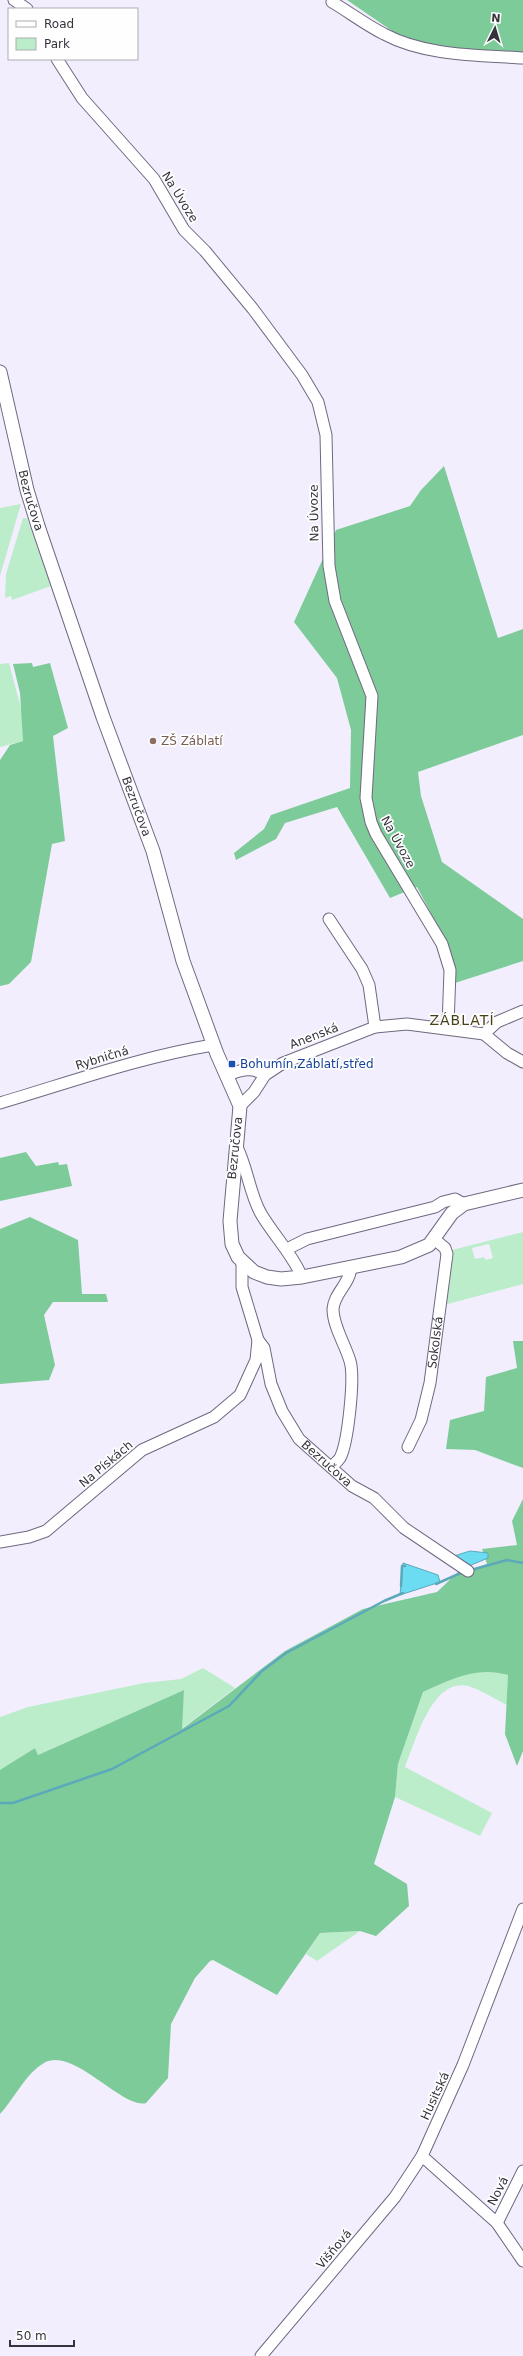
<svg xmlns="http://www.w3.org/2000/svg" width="523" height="2356" font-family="'DejaVu Sans',sans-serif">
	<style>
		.green { fill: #bcedcb; fill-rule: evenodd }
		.forest { fill: #7dcb99 }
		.water { fill: #6bdcf1; stroke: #5ba9bb }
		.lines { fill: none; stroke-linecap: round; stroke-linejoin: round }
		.stream { stroke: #5ba9bb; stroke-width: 2.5 }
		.minor-casing { stroke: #70687f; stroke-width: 13 }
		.major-casing { stroke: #70687f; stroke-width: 15 }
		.minor { stroke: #fff; stroke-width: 11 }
		.major { stroke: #fff; stroke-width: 13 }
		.education-dot { fill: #8d6e63; stroke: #fefefe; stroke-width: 1.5 }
		.transit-dot { fill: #1a4fb4; stroke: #fefefe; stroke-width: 1.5 }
		.labels { text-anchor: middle; stroke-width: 3.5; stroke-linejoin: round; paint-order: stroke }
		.street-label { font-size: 12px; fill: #36333d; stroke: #fefefe }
		.education-label { font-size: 12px; fill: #785e54; stroke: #fefefe; text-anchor: start }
		.transit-label { font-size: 12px; fill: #164399; stroke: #fefefe; text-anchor: start }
		.quarter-label { font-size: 14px; letter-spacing: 1px; fill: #494017; stroke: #fefefe }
	</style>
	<rect width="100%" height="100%" fill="#f3eefe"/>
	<path class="green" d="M21,504l-3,10 -18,62v-68z
		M23,518h4l24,68 -39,14 -1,-4 -6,2 1,-24z
		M9,663l13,49 1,29 -23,6v-83z
		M523,1232v52l-79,21 4,-54zM489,1244l4,14 -7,2 -2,-3 -9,2 -3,-11z
		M203,1668l32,20 -54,41 3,-39 -146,65 -3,-7 -35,23v-54l28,-10 116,-24 37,-4z
		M492,1670l16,5 -1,30c-12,-6 -26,-15 -39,-19 -36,-9 -53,57 -63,81l87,46 -12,23 -85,-39 3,-33 25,-72 40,-18z
		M360,1931l-43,30 -11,-7 14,-21z"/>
	<path class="forest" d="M347,0h176v54l-87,-6 -38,-13z
		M444,466l54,172 25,-9v106l-105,37 3,24 21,66 81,57v42l-68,22 -8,-39 -30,-57 -27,11 -53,-91 -52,16 -9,16 -40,21 -2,-7 30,-24 7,-14 79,-27 1,-58 -14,-52 -43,-56 42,-92 74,-24 11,-16z
		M32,663l1,4 17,-4 18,65 -15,8 12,105 -13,3 -21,118 -22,22 -9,2v-226l10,-15 13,-4 -3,-48 -7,-29z
		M26,1152l10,14 22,-4 1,3 8,-1 5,22 -72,15v-43z
		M30,1217l48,23 4,54h24l2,8h-55l-9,13 11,50 -6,15 -49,4v-155z
		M513,1341h10v127l-48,-18 -29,-1 4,-29 34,-9 2,-34 31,-9z
		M523,1499v252l-6,15 -12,-32 3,-59c-32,-9 -56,4 -85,17l-25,72 -3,33 -21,67 33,20 2,22 -33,30 -16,-5 -40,2 -43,62 -64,-35 -3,1 -15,17 -24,46 -3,54 -22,25c-23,7 -73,-57 -102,-40 -19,11 -29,35 -44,51v-344l35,-22 3,7 146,-65 -2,39 103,-78 78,-42 74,-17 21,-20 8,-1 21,-7 -5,-15 35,-4 -5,-24z"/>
	<path class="water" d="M470,1551l18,2v5l-19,8 -15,-10z
		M403,1563l35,12 2,7 -40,13z"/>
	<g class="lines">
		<path class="stream" d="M471,1570l36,-10 16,3
			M436,1584l27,-12
			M401,1586l1,-20h3
			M0,1803h13l99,-34 117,-63 33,-35 24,-18 98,-52 19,-8"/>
		<g class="minor-casing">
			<g id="minor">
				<path d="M14,0l13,9"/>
				<path d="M332,2c17,10 34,23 52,32 41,22 94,21 139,24"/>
				<path d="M57,59l25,39 72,81 30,51 21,21 48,58 49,66 16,27 8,33 3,131 6,35 37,95 -6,102 5,24 5,12 66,110 8,26 -2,57"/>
				<path d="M329,919l33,50 7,16 6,42"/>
				<path d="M484,1034l23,19 16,9"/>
				<path d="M227,1075c14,-5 24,-9 38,0"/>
				<path d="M0,1103c71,-21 140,-46 213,-58"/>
				<path d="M240,1106l14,-14 11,-17 18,-12 92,-36 32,-3 77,10 13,-12 26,-11"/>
				<path d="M236,1145c11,21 13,46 24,67 13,23 32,41 42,65"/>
				<path d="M287,1249l20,-10 128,-32 8,-5 12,-3 9,5"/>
				<path id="s1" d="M242,1263v24l16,53 6,8 7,36 11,27 17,28 53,47 22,12 30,30 64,43"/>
				<path id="s2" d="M408,1447l13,-27 9,-37 17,-129 -2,-6 -11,-9"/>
				<path d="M332,1467c2,-3 6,-6 8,-9 8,-15 15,-81 10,-97 -5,-17 -17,-35 -17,-52 1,-16 17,-25 18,-42"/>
				<path d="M0,1542l29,-5 17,-6 96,-81 72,-33 26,-22 16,-35 2,-20"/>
				<path d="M422,2156l75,67 26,38"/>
				<path d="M497,2223l26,-52"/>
				<path d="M261,2356l134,-159 27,-41 41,-91 60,-156"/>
			</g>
		</g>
		<g class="major-casing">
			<g id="major">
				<path id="s3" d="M0,372l27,118 11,36 65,191 50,134 30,110 34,93 23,52 -10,115 2,23 6,13 16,15 13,5 14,2 21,-2 99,-20 28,-12 23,-32 12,-9 59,-14"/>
			</g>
		</g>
		<use href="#minor" class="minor"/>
		<use href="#major" class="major"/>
	</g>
	<circle class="education-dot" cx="153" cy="741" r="4"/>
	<rect class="transit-dot" x="228" y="1060" width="8" height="8" rx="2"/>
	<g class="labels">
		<g class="street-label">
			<text transform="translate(180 197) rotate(58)" y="4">Na Úvoze</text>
			<text dy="4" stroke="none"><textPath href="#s3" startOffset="132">Bezručova</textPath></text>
			<text transform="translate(314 513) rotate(-91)" y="4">Na Úvoze</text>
			<text dy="4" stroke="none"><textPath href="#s3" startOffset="456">Bezručova</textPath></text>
			<text transform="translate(398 842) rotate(61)" y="4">Na Úvoze</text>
			<text transform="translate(314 1036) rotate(-21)" y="4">Anenská</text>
			<text transform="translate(102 1058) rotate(-17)" y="4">Rybničná</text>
			<text transform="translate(235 1148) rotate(-84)" y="4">Bezručova</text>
			<text dy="4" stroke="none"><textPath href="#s2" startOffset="109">Sokolská</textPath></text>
			<text dy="4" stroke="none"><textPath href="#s1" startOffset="225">Bezručova</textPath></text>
			<text transform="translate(106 1464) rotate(-40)" y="4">Na Pískách</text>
			<text transform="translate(435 2096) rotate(-65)" y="4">Husitská</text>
			<text transform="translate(498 2191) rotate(-63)" y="4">Nová</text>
			<text transform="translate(334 2249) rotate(-50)" y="4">Višňová</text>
		</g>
		<g class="education-label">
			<text x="161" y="745">ZŠ Záblatí</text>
		</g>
		<g class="transit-label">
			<text x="240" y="1068">Bohumín,Záblatí,střed</text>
		</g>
		<g class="quarter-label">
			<text x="462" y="1025">ZÁBLATÍ</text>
		</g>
	</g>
	<rect x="8" y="8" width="130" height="52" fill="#fefefe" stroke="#aeadb1"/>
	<rect x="16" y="21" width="20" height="6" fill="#ffffff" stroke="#aeadb1"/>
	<text x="44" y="28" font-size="12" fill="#36333d">Road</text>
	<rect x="16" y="38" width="20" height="12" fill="#bcedcb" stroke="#aeadb1"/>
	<text x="44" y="48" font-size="12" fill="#36333d">Park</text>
	<g transform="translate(495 28) rotate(5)" stroke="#fefefe" stroke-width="3" paint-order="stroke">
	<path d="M0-3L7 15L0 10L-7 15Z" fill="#36333d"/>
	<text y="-6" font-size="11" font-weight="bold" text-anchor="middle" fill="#36333d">N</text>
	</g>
	<path d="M10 2340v6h64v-6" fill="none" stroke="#36333d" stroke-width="2"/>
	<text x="16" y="2340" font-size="12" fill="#36333d" stroke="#fefefe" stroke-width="3" paint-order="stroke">50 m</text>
</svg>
